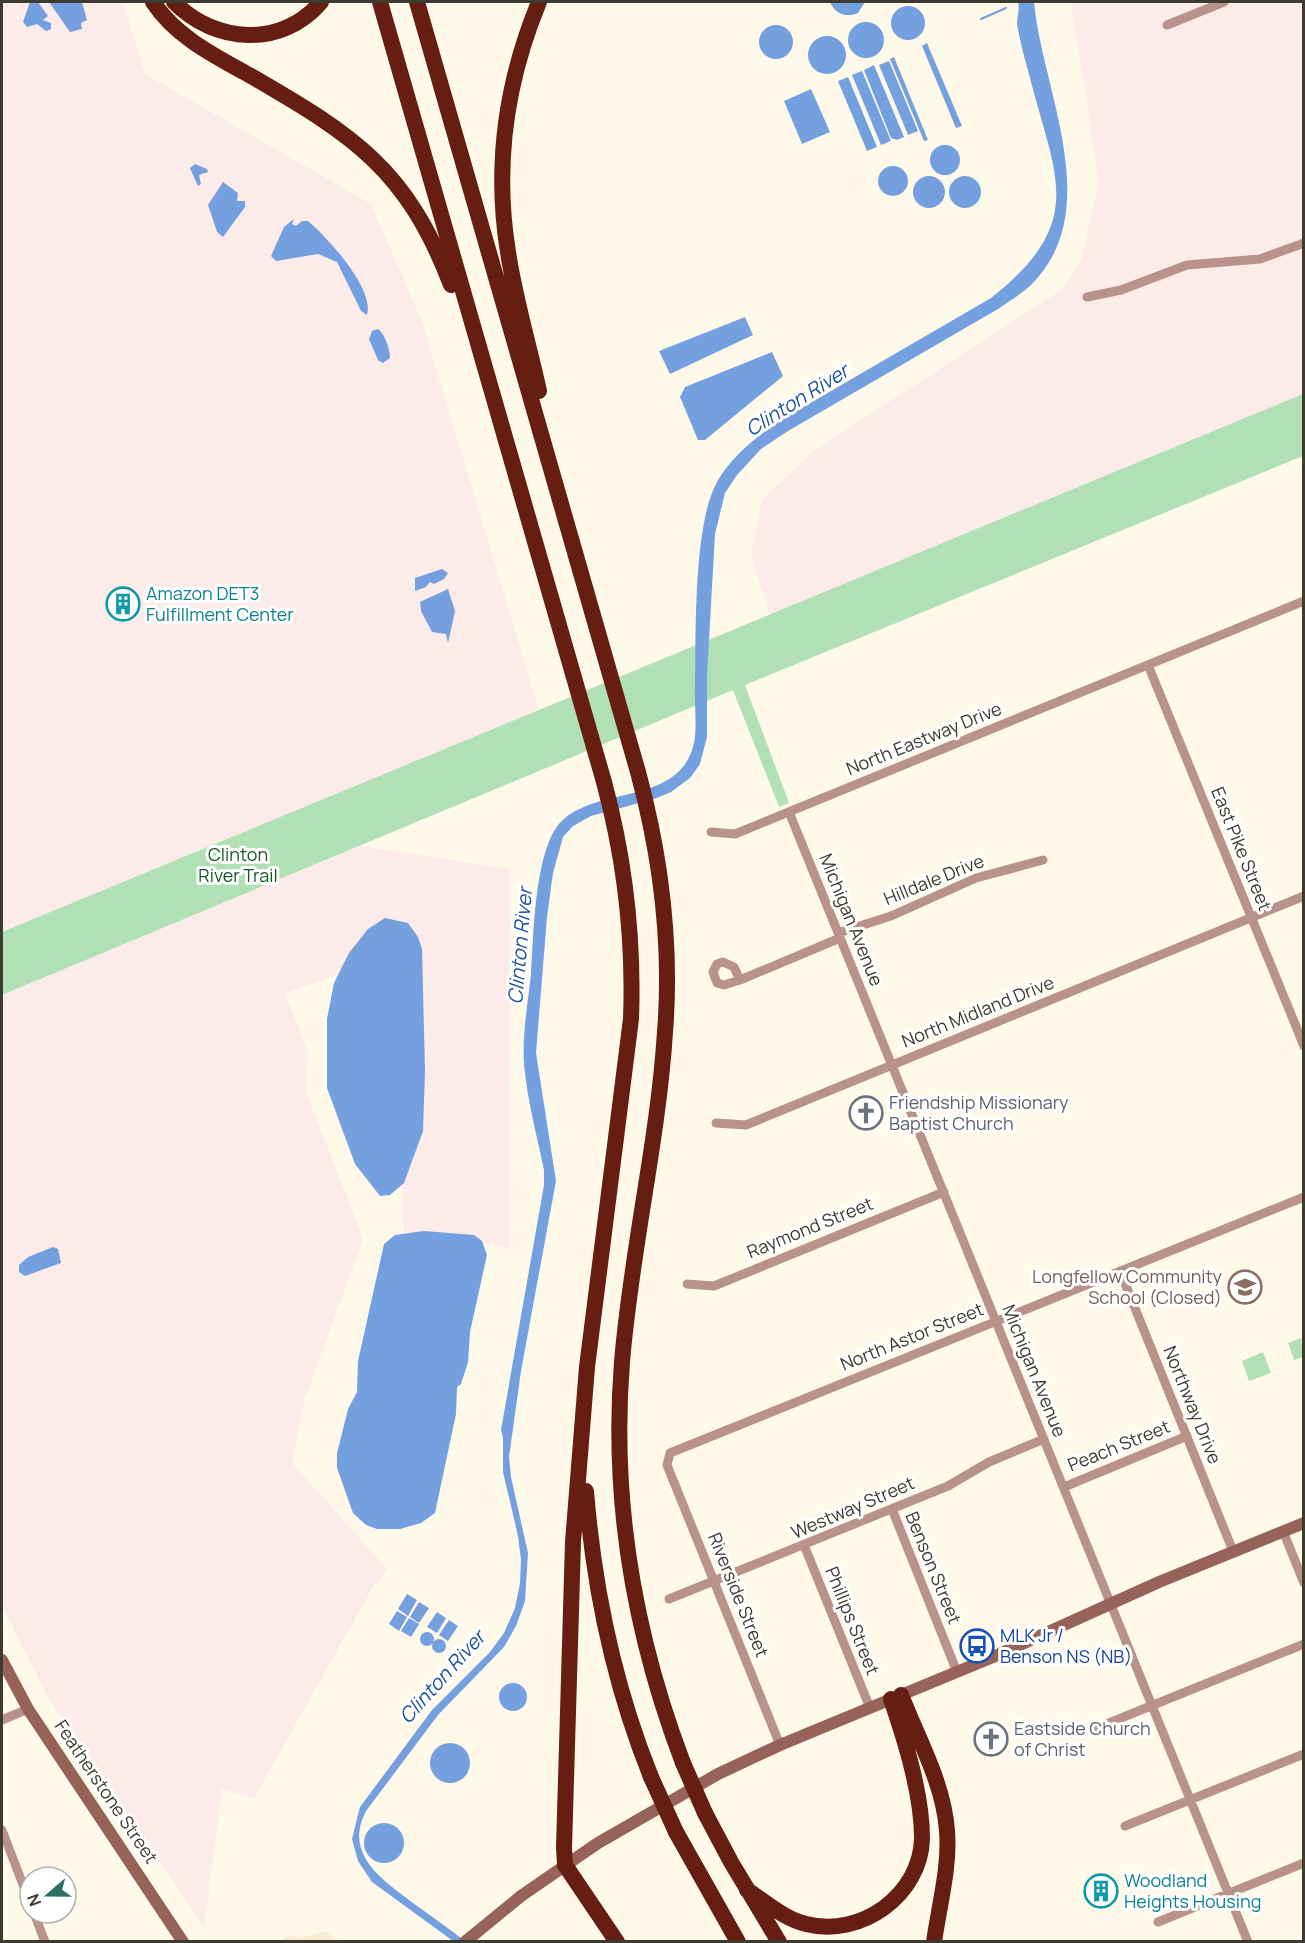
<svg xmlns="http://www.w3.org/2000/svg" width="1305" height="1943" font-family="Manrope,sans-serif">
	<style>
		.built { fill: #f6edd2 }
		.industrial { fill: #fbebe9 }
		.green { fill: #b2e0b5 }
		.water { fill: #75a0e0 }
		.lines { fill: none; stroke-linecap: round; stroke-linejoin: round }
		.stream { stroke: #75a0e0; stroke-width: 2 }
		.street { stroke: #b9938b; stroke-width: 9 }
		.secondary { stroke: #976257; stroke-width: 12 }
		.highway { stroke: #651e11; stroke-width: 16 }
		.highway-bridge { stroke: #651e11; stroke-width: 16 }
		.labels { text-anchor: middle; stroke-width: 6; stroke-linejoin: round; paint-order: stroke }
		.culture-label { font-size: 18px; fill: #0d838f; stroke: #fff; text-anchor: start }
		.street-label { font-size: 18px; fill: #3d3a32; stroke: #fff }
		.park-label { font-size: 18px; fill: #145822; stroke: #fff }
		.worship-label { font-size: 18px; fill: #5b616d; stroke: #fff; text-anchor: start }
		.education-label { font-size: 18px; fill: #785e54; stroke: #fff; text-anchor: end }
		.transit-label { font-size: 18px; fill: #164399; stroke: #fff; text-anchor: start }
		.water-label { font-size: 20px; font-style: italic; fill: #1c529d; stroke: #fff }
	</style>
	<rect width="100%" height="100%" fill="#fff9e9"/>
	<path class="built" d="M327,1931l11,10h-58l9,-5 11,2z"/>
	<path class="industrial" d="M2,2h121l22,72 226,130 51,118 117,388 -537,222z
		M1071,2h232v395l-533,219 -19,-61 11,-55 53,-50 248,-161 18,-29 18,-78z
		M360,846l150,23 -1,380 -27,-8 -78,-9 -13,-276 -106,37 23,59 -2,40 57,147 -59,162 -12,62 96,107 -15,17 -119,211 -32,-9 -18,138 -154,-227 -48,-94v-611z"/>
	<path class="green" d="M1303,394v62l-558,229 44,118 -10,4 -46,-117 -731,305v-63z
		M1301,1338l2,19 -9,3 -6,-17z
		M1263,1352l8,21 -22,8 -7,-20z"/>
	<path class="water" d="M30,2h8l10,14 -5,4 8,3v6l-5,2 -9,-7 -10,3 -4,-5z
		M49,2h33l5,18 -6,3 1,6 -12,3z
		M830,2h35l-7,11c-12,5 -23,1 -28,-11z
		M1018,2h16c8,88 72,206 -2,282 -10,10 -23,17 -34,25l-210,122 -27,18 -24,26 -12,18 -10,41 -8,142v61l-7,27 -10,14 -19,14 -17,7 -63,17 -18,10 -10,11 -10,36 -6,44 -11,136 20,128 -35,190 -12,86 2,20 17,76 -3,48 -9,25 -12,21 -66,68 -72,96c-23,44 17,69 47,92 17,12 35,25 52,38h-12l-81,-59 -14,-21 -6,-22 8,-32 72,-97 58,-58 14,-19 11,-25 5,-25 1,-23 -3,-24 -15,-64v-34l-2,-8 43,-245v-15c-7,-34 -17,-71 -20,-106 -2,-30 4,-61 7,-90 3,-39 3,-132 34,-156 38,-31 112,-15 128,-71 5,-18 1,-40 2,-59 1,-52 -2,-163 22,-206 15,-26 39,-45 64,-62l210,-122c96,-76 65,-119 39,-220 -5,-18 -10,-36 -13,-54 0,-8 3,-14 1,-22z
		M891 23a17 17 0 1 1 34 0a17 17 0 1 1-34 0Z
		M848 40a18 18 0 1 1 36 0a18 18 0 1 1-36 0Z
		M759 42a17 17 0 1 1 34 0a17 17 0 1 1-34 0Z
		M808 55a19 19 0 1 1 38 0a19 19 0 1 1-38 0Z
		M927,43l35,83 -6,2 -34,-82z
		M894,57l34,83 -4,1 -34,-82z
		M889,61l29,70 -10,4 -29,-70z
		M874,65l30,72 -7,3 -6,-2 -27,-68z
		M862,71l29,70 -10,4 -29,-70z
		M848,77l29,70 -10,4 -29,-70z
		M811,89l19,43 -28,12 -18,-43z
		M930 160a15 15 0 1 1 30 0a15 15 0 1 1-30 0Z
		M195,164l12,5 1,3 -9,3 2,9 -3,2 -8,-18z
		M878 181a15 15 0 1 1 30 0a15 15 0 1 1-30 0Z
		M913 192a16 16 0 1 1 32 0a16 16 0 1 1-32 0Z
		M949 192a16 16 0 1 1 32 0a16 16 0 1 1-32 0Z
		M223,182l15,11 -1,8h8v6l-22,30 -6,-5 -9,-27z
		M294,219l-2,5 4,2 6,-5h6c19,16 67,68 59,94l-6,-4 -24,-49 -19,-8 -42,7 -5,-5 13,-29z
		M745,317l8,18 -83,39 -11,-23z
		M378,329c7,5 12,20 12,29l-7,5 -5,-3 -9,-21 3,-8z
		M772,352l11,24 -78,64h-7l-18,-43 5,-10z
		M442,569l6,4 -4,6 -10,5 -4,-2 -4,5 -11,4v-13z
		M448,589l7,22 -7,32 -2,-9 -14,-2 -11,-21 -1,-9z
		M385,918l23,5 10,14 4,12 3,122 -2,60 -19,52 -14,12 -10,1 -25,-32 -28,-76v-69l7,-36 15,-30 19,-24z
		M424,1231l50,4 8,6 5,14 -17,77 -2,30 -7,22 -4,3 -1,27 -21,99 -14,10 -21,6h-23l-11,-4 -13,-12 -16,-45v-15l11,-44 9,-17 1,-31 26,-117 11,-9z
		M53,1247l5,2 3,14 -36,13 -6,-4v-7l9,-8z
		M407,1594l10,6 -9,16 -10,-7z
		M419,1602l10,6 -10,15 -9,-6z
		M397,1611l10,6 -8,14 -10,-7z
		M437,1612l9,6 -9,15 -10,-6z
		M409,1618l10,6 -8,13 -10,-6z
		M449,1620l9,6 -10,15 -9,-6z
		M420 1639a7 7 0 1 1 14 0a7 7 0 1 1-14 0Z
		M432 1646a7 7 0 1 1 14 0a7 7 0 1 1-14 0Z
		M471,1639l5,3 -15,25 -5,-4z
		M499 1697a14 14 0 1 1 28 0a14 14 0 1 1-28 0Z
		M430 1763a20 20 0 1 1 40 0a20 20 0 1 1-40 0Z
		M364 1843a20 20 0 1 1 40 0a20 20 0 1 1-40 0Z"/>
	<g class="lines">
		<path class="stream" d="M981,19l25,-11"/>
		<path class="street" d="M1167,25l57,-23
			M1087,297l34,-7 66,-25 73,-6 44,-16
			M1148,665l156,381
			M789,812l459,1130
			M711,832l24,2 569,-233
			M838,933l53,-17 85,-38 67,-18
			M723,962l11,5 6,13 -16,5 -7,-2 -4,-11 4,-8z
			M740,980l100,-42
			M716,1123l30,2 558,-229
			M1120,1271l113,280
			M687,1284l27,2 230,-94
			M1064,1487l123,-51
			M892,1509l65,163
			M1283,1531l21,52
			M804,1545l66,163
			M669,1599l279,-113 41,-24 55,-23
			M2,1720l26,-11
			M1094,1729l210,-85
			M780,1745l-113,-280 3,-12 634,-256
			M1125,1826l179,-72
			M2,1830l28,73
			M34,1913l11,29
			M1158,1922l146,-59"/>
		<path class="secondary" d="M2,1660l26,49 155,233
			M465,1942l56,-46 77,-53 120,-69 62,-29 213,-88 166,-75 145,-59"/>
		<path class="highway" d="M153,2c23,35 62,54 98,74 102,59 156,93 200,209
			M174,2c41,42 108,46 147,0
			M380,2l224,780c21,78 30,156 27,237l-44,348 -14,175 -9,306 1,17 52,77
			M417,2l221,770c23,85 34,171 27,260 -7,110 -34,219 -43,330 -11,138 12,272 61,401
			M539,2c-33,80 -45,164 -31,250 7,47 21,93 31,139
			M586,1491c8,99 28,194 65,286
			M901,1695c17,44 43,89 46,136 3,36 -8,75 -13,111
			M705,1813l26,49 48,80
			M676,1832l62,110
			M747,1890c19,12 37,29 59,34 55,14 115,-29 116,-86 0,-44 -17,-98 -31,-139"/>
		<path class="highway-bridge" d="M683,1763l22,50
			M651,1777l25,55"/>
	</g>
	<defs>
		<g id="building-ring" transform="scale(1.725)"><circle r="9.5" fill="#fff" stroke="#0f9aa8" stroke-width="1.5"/><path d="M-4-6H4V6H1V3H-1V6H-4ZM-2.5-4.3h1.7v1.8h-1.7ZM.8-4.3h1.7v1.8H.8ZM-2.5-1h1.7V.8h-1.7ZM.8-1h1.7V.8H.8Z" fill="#0f9aa8"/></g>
		<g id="church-ring" transform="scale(1.725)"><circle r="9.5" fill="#fff" stroke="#6b7280" stroke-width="1.5"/><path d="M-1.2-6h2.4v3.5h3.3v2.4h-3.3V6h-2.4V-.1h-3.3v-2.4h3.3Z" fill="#6b7280"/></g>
		<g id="school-ring" transform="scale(1.725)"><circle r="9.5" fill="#fff" stroke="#8d6e63" stroke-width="1.5"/><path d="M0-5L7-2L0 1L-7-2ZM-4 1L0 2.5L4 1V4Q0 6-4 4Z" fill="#8d6e63"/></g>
		<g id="bus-ring" transform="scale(1.725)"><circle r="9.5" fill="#fff" stroke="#1a4fb4" stroke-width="1.5"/><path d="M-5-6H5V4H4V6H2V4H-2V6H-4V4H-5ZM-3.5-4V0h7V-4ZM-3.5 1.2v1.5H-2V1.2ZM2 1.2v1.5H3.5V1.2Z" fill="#1a4fb4"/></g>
	</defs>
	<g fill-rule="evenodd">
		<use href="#building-ring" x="123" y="604"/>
		<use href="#church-ring" x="866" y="1113"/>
		<use href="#school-ring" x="1245" y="1287"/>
		<use href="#bus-ring" x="977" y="1646"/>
		<use href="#church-ring" x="991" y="1739"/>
		<use href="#building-ring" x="1101" y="1891"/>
	</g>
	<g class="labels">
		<g class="culture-label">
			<text x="146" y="600">Amazon DET3<tspan x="146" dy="21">Fulfillment Center</tspan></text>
			<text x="1124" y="1887">Woodland<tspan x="1124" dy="21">Heights Housing</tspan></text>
		</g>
		<g class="street-label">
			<text transform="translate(924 739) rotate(-22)" y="6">North Eastway Drive</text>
			<text transform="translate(1241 849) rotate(68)" y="6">East Pike Street</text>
			<text transform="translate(934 880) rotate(-22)" y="6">Hilldale Drive</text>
			<text transform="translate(851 920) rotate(68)" y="6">Michigan Avenue</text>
			<text transform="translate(978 1012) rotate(-22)" y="6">North Midland Drive</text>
			<text transform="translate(810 1228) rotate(-22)" y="6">Raymond Street</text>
			<text transform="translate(912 1337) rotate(-22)" y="6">North Astor Street</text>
			<text transform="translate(1034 1371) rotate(68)" y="6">Michigan Avenue</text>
			<text transform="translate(1192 1405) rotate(68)" y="6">Northway Drive</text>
			<text transform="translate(1119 1446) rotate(-22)" y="6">Peach Street</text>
			<text transform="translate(853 1508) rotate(-23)" y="6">Westway Street</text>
			<text transform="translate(933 1568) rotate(68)" y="6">Benson Street</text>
			<text transform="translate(738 1595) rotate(68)" y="6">Riverside Street</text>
			<text transform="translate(852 1621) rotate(68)" y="6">Phillips Street</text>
			<text transform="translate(106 1792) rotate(56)" y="6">Featherstone Street</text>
		</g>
		<g class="park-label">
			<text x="238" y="861">Clinton<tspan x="238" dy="21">River Trail</tspan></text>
		</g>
		<g class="worship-label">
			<text x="889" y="1109">Friendship Missionary<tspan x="889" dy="21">Baptist Church</tspan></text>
			<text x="1014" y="1735">Eastside Church<tspan x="1014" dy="21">of Christ</tspan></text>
		</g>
		<g class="education-label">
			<text x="1222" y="1283">Longfellow Community<tspan x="1222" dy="21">School (Closed)</tspan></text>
		</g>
		<g class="transit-label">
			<text x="1000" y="1642">MLK Jr /<tspan x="1000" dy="21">Benson NS (NB)</tspan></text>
		</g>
		<g class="water-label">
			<text transform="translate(797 400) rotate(-32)" y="7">Clinton River</text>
			<text transform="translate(520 946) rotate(-85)" y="7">Clinton River</text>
			<text transform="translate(442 1677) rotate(-48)" y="7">Clinton River</text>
		</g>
	</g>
	<rect width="1305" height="1943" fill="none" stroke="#3d3a32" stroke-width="6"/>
	<g transform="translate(48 1895) rotate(250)"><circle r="28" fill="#ffffff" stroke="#b1b0ad" stroke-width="1.5"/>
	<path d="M0-4.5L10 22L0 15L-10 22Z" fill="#2a7065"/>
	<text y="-9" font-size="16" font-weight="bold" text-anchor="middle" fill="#3d3a32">N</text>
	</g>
</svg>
